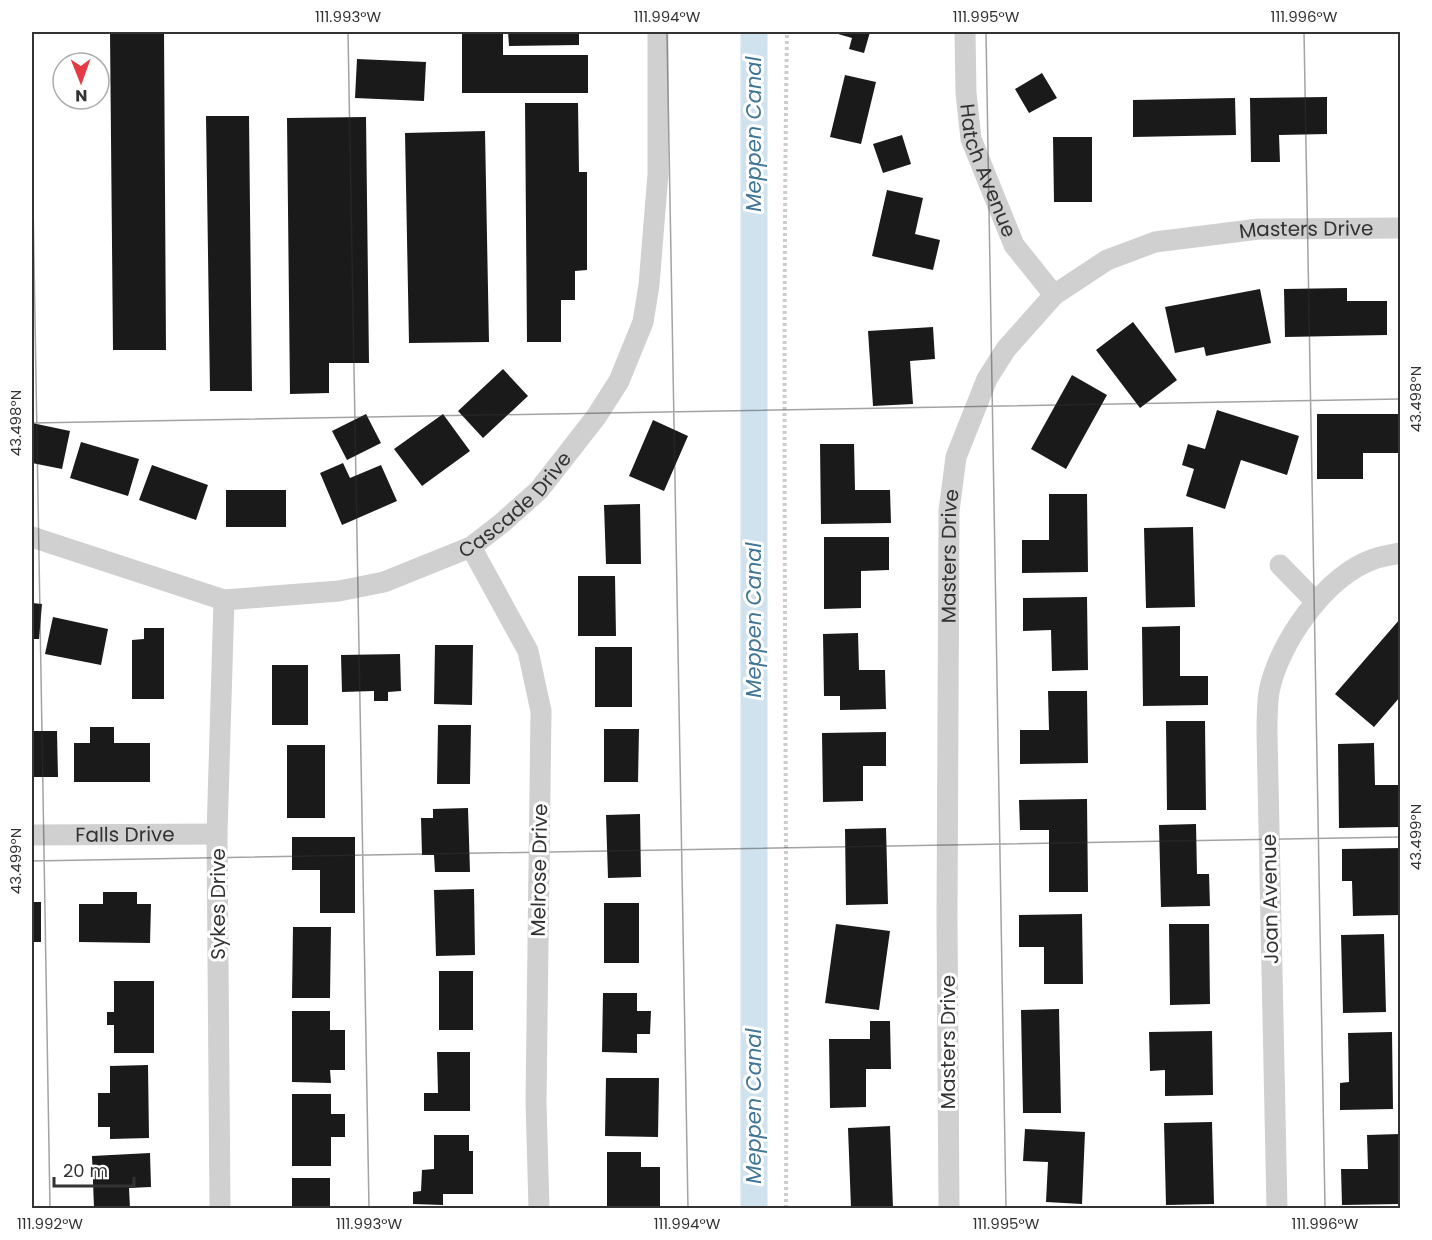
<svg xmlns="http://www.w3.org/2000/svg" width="1432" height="1240" font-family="Poppins,sans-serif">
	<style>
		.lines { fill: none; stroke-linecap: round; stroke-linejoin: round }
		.canal { stroke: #cfe2ee; stroke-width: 27 }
		.building { fill: #1a1a1a }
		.path { stroke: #cdcdcd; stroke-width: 4; stroke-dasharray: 3 3; stroke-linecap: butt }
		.minor { stroke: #d0d0d0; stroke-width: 21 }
		.ticks { fill: none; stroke: #333; stroke-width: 1.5; stroke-opacity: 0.45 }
		.labels { text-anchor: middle; stroke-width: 6; stroke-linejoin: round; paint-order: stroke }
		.street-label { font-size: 20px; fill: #333; stroke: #fff }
		.water-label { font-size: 21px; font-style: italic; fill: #3f7597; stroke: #fff }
		.neatline { fill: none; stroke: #333; stroke-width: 2 }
		.ticks-label { font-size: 15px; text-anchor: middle; fill: #333 }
	</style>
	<rect width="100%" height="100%" fill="#fff"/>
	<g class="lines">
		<path class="canal" d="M754,32v1176"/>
	</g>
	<path class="building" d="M110,32h54l2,318h-53z
		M462,32h41v23h85v38h-126z
		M508,32h71v13l-70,1z
		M831,32h39l-6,21 -15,-4 3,-11z
		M357,59l69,3 -2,39 -69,-3z
		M1042,73l15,25 -28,15 -14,-24z
		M845,75l31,7 -15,62 -31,-7z
		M1327,97v37l-48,1 1,27h-29l-1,-64z
		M1235,98l1,37 -103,2v-37z
		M525,103h53l1,69h8v98l-12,1v29h-14v42h-34z
		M206,116h43l3,275h-42z
		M366,117l3,246h-40v30l-39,1 -3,-276z
		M485,131l4,211 -80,1 -4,-210z
		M902,135l9,29 -28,9 -10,-29z
		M1053,137h39v65h-38z
		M887,190l36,8 -8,36 25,6 -7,30 -61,-14z
		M1347,288v13h40v34l-102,2 -1,-48z
		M1260,289l11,54 -65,13 -2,-9 -29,6 -10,-46z
		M1133,322l44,58 -37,28 -44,-58z
		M933,327l2,32 -25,2 3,43 -40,2 -5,-75z
		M503,369l25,27 -45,42 -25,-27z
		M1072,375l35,20 -41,74 -35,-20z
		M1217,410l82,26 -12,39 -46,-15 -16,49 -39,-13 8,-27 -12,-4 6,-21 17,5z
		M366,414l15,29 -34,17 -15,-29z
		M443,414l27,37 -48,35 -28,-37z
		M1317,414h83v39h-37v26h-46z
		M653,420l35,16 -24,55 -35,-15z
		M32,423l38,8 -8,38 -30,-6z
		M81,442l58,17 -11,37 -58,-18z
		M820,444h34l1,46h35l1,33 -70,1z
		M343,463l7,15 31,-13 16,36 -55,24 -22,-52z
		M152,465l56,20 -12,35 -57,-20z
		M226,490h60v37h-60z
		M1049,494h38l1,78 -66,1v-33h27z
		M640,504l1,60h-35l-2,-59z
		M1193,527l2,80 -49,1 -2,-80z
		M824,537h65v33l-28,1v37l-37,1z
		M578,576h37l1,60h-38z
		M1087,597l1,73 -36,1 -1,-41 -28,1v-33z
		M32,603l10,1 -3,35h-7z
		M53,617l55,12 -7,36 -56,-11z
		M1400,619v78l-26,30 -39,-33z
		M1180,626v50h28v29l-65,1 -1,-79z
		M144,628h20v71h-32v-59l12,-1z
		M858,633l1,37h26l1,39 -46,1v-14h-16l-1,-62z
		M435,645h38l-1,60 -38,-1z
		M595,647h37v60h-37z
		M400,654l1,37 -13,1v9h-14v-10l-32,1 -1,-37z
		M272,665h36v60h-36z
		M1048,691h39l1,72 -68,1v-34h29z
		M1166,721h39l1,89h-39z
		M438,725h33l-1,59h-33z
		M90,727h24v16h36v39h-76v-39h16z
		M604,729h35l-1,53h-34z
		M32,731h25l1,46h-26z
		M886,732v34h-23v35l-40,1 -1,-69z
		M1374,743l1,42h25v42l-61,1 -1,-84z
		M287,745h38v73h-38z
		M1087,799l1,93h-39v-62h-29l-1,-30z
		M468,808l2,64h-35l-1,-17h-12l-1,-37h12v-9z
		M640,814l1,63 -33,1 -2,-63z
		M1196,824l1,50h12l1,32 -49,1 -2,-82z
		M886,828l2,76 -42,1 -1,-76z
		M292,837h63v76h-35v-43h-28z
		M1400,848v67l-47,1 -1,-35h-10v-32z
		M474,889l1,66 -39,1 -2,-66z
		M103,892h34v12h14l-1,39 -71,-1v-38h24z
		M32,902h9v40h-9z
		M604,903h35v60h-35z
		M1082,914l1,70h-39v-37h-25v-32z
		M836,924l54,7 -11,79 -54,-7z
		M1169,924h40l1,80 -40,1z
		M293,927h38l-1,71h-38z
		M1384,934l2,78 -43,1 -2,-78z
		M439,971h34v59h-34z
		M114,981h40v72h-40v-28h-7v-13h7z
		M603,993h34v18h14l-1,23h-13v19l-35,-1z
		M1059,1009l2,104h-38l-2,-103z
		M292,1011h38v19h15v40h-15l1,13 -39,-1z
		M870,1021h20l1,48h-25v38l-36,1 -1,-69h41z
		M1212,1031l1,64 -48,1v-26l-15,1 -1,-39z
		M1392,1032l1,77 -53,1v-27l9,-1 -1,-49z
		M437,1052h33v59h-46v-18h14z
		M148,1065l1,73 -39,1v-12h-12v-34h12v-27z
		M606,1078h53l-1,59 -53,-1z
		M292,1094h39v20h14v23h-14v29h-39z
		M1212,1122l2,82 -48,1 -2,-82z
		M890,1126l3,82h-42l-3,-80z
		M1025,1129l60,3 -3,72 -36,-2 2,-40 -25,-1z
		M1400,1134v70l-58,1 -1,-36h27l-1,-34z
		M434,1135h35v16h4v43h-30v11l-30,-1v-12l8,-1 1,-21 12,-1z
		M607,1152h34v15h19v41h-53z
		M150,1153l1,34 -22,1 1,20h-36l-2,-52z
		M292,1178h38v30h-38z"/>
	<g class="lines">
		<path class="path" d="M786,1208c2,-392 -5,-784 1,-1176"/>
		<g class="minor">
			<path id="s1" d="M965,32l1,61 5,46 43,106 40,50"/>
			<path id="s2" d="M32,537l192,63 115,-9 45,-9 87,-35 31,-24 37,-33 57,-73 23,-36 24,-59 6,-37 9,-111v-142"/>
			<path d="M471,547l57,104 13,60 -5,391 3,106"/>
			<path d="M1280,565l36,37"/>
			<path id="s3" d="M32,835l185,-1"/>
			<path d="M220,1208l-3,-374 7,-234"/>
			<path id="s4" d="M949,1208l-2,-290 2,-407 7,-54 31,-78 19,-30 48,-54 53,-35 48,-18 104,-13 141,-1"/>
			<path d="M1277,1208l-10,-474c0,-14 0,-29 2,-42 9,-48 56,-116 105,-133 8,-3 18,-4 26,-6"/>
		</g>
	</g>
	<path class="ticks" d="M348,32l21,1176M667,32l21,1176M986,32l20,1176M1304,32l21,1176M32,141l18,1067M32,423l1368,-24M32,861l1368,-24"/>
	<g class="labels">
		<g class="street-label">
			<text dy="7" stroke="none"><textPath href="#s1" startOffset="142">Hatch Avenue</textPath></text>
			<text dy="7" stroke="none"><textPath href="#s4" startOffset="1210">Masters Drive</textPath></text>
			<text dy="7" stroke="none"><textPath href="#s2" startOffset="518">Cascade Drive</textPath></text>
			<text dy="7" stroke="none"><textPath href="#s4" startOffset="652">Masters Drive</textPath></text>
			<text dy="7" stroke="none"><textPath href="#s3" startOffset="93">Falls Drive</textPath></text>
			<text transform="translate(539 870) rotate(-89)" y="7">Melrose Drive</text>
			<text transform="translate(1270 899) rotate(-91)" y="7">Joan Avenue</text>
			<text transform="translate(218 904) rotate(-90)" y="7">Sykes Drive</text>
			<text transform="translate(948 1042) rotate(-90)" y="7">Masters Drive</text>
		</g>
		<g class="water-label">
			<text transform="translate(754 134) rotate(-90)" y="7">Meppen Canal</text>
			<text transform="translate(754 620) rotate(-90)" y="7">Meppen Canal</text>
			<text transform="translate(754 1106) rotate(-90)" y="7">Meppen Canal</text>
		</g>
	</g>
	<rect width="1432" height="1240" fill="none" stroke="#ffffff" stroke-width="66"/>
	<g transform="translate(81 81) rotate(179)"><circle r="28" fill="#ffffff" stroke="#adadad" stroke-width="1.5"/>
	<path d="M0-4.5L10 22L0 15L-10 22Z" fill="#e63946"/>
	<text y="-9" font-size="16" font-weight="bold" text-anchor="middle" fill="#333333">N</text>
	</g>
	<path d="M54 1177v9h80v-9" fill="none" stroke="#333333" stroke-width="3"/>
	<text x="63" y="1177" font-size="18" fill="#333333" stroke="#ffffff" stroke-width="4.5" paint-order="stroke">20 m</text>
	<rect x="33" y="33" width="1366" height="1174" class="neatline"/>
	<g class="ticks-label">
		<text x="348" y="22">111.993°W</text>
		<text x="667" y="22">111.994°W</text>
		<text x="986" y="22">111.995°W</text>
		<text x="1304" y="22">111.996°W</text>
		<text transform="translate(1416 399) rotate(-90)" y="5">43.498°N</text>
		<text transform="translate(16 423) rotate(-90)" y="5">43.498°N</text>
		<text transform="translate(1416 837) rotate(-90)" y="5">43.499°N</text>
		<text transform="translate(16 861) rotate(-90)" y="5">43.499°N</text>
		<text x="50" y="1229">111.992°W</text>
		<text x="369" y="1229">111.993°W</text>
		<text x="687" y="1229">111.994°W</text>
		<text x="1006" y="1229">111.995°W</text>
		<text x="1325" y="1229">111.996°W</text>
	</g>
</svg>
